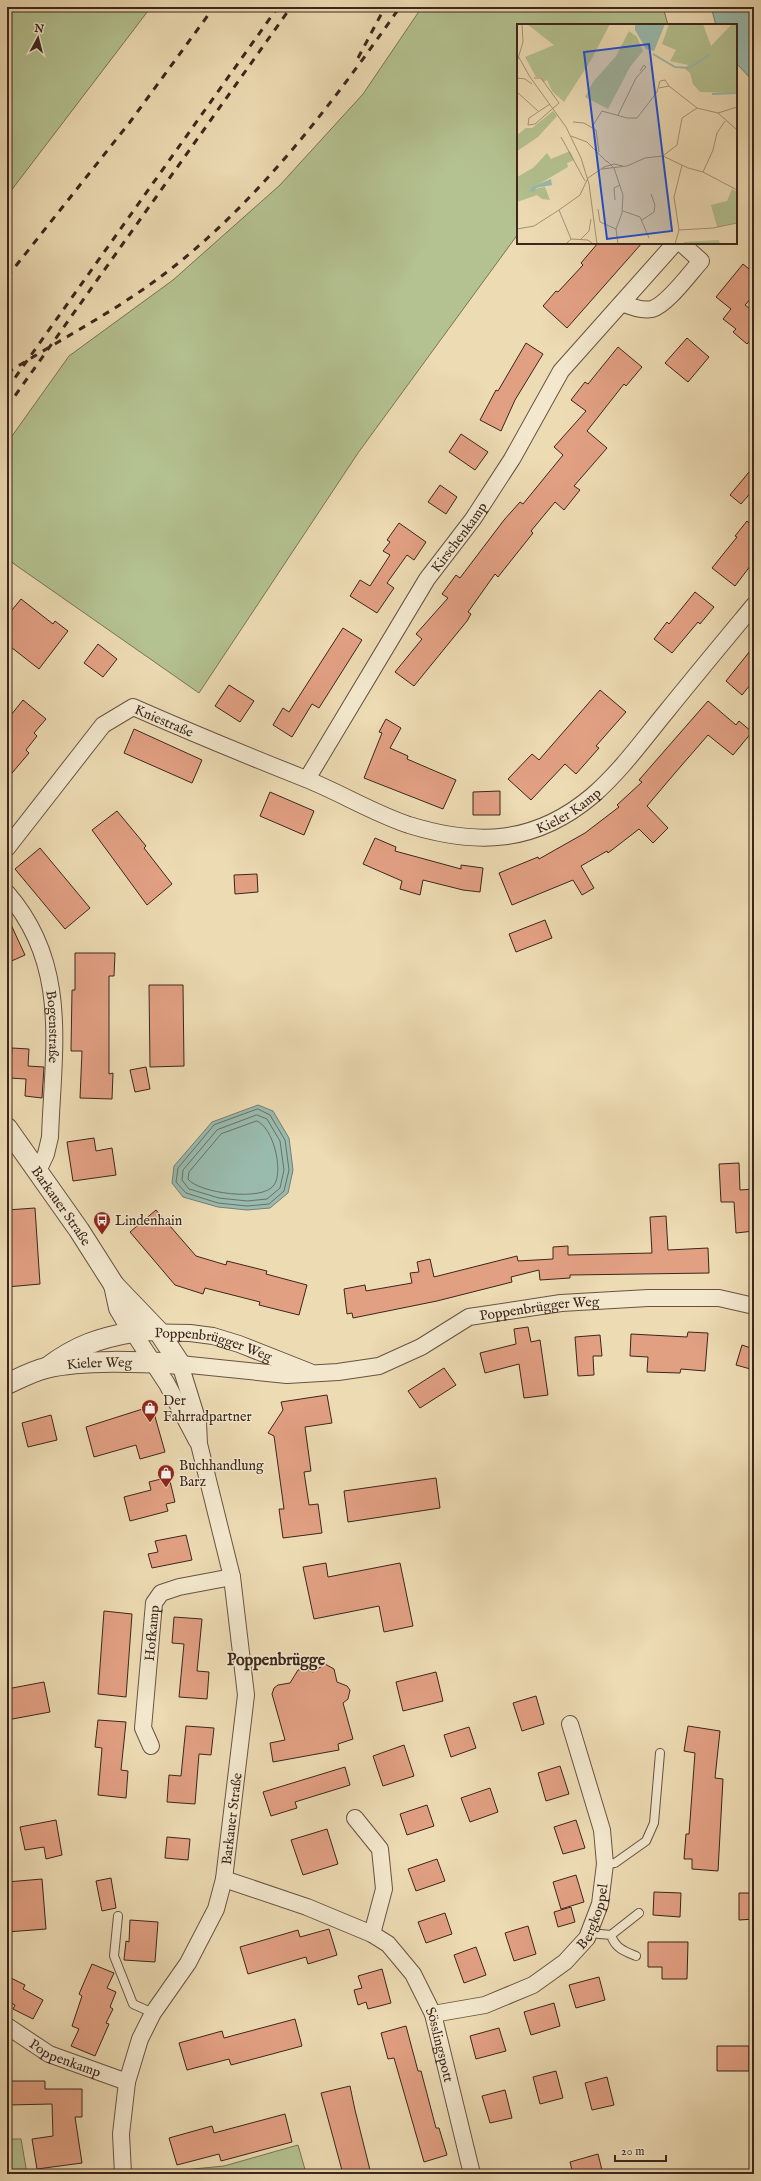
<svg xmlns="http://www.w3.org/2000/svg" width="761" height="2181" font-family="'IM FELL English',serif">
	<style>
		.green { fill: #b4c190; stroke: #787456 }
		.water { fill: #99bbae; stroke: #747f74 }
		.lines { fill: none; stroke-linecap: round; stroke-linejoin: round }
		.shore { stroke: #6a7065; stroke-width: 1 }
		.building { fill: #e2a083; stroke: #3c261c }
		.service-casing { stroke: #685342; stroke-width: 10 }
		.minor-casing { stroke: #685342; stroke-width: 18 }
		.tertiary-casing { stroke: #685342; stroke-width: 22 }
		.service { stroke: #f3e8ce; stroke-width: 8 }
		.minor { stroke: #f3e8ce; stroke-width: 16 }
		.tertiary { stroke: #f3e8ce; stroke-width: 20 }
		.rail { stroke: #3c261c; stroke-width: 3; stroke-dasharray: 7 7; stroke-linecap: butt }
		.labels { text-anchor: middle; stroke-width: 3; stroke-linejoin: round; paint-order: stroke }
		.street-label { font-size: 14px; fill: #3c261c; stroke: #f3e8ce }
		.poi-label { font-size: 14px; fill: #3c261c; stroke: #f3e8ce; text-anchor: start }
		.quarter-label { font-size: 16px; font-weight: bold; fill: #3c261c; stroke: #f3e8ce }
		.inset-river { fill: none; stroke: #99bbae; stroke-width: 2 }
		.inset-road { fill: none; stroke: #a69377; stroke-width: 1 }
		.view { fill: #1d4ed8; fill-opacity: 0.15; stroke: #1d4ed8; stroke-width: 2 }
		.inset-edge { fill: none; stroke: #3c261c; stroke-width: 2 }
	</style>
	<rect width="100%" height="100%" fill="#eddbb3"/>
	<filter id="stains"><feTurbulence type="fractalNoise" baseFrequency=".005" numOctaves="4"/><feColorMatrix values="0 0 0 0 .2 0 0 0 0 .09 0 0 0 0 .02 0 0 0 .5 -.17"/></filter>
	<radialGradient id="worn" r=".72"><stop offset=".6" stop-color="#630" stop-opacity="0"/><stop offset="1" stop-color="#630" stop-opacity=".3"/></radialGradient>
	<path class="green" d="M7,7h144l-144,189z
		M422,7h241l5,18h-150v209l-160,219 -159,240 -192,-134v-116l62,-87 104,-76 107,-95 83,-91z
		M7,2139h14l6,35h-20z
		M298,2145l8,28 -3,1h-119l-1,-4 41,-4z"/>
	<path class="water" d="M711,7h43v75l-18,-19v-38h-20z
		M258,1105l15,6 16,27 4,32 -5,23 -18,15 -23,2 -29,-3 -35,-10 -11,-14 2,-17 38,-44z"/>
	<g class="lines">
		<path class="shore" d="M258,1109l12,6 15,25 4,30 -5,21 -15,13 -22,2 -29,-3 -32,-10 -10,-11 2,-14 36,-43z
			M257,1115l10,4 13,22 4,29 -4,18 -13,11 -20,2 -28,-3 -30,-9 -7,-9 1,-10 34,-40z
			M257,1121c16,6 27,50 17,64 -11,17 -76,8 -86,-6l1,-7 32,-38z"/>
	</g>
	<path class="building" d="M598,243h44l-75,85 -24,-22 13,-15 2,1 25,-27 -2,-2z
		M743,264l11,9v22l-9,10 9,7v23l-7,9 -14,-12 3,-3 -13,-10 8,-10 -15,-12z
		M687,338l22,19 -21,25 -23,-19z
		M526,343l17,11 -28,46 -14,31 -21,-11 16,-30 2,1z
		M618,347l24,20 -16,19 -2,-2 -37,47 20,17 -33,38 6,4 -16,20 -9,-8 -24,29 2,2 -35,44 -3,-3 -27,38 3,2 -4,7 -53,65 -19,-14 27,-33 -6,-5 32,-36 -6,-4 14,-19 4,3 44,-58 16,-18 3,2 40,-49 -9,-8 32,-36 -15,-11 14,-18 3,2z
		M461,434l27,18 -13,18 -26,-18z
		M754,466v23l-13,15 -11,-9z
		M440,485l17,12 -11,17 -18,-12z
		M747,521l7,6v34l-19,25 -23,-18 25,-31 -2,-1z
		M399,523l27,19 -12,18 -7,-5 -20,28 7,5 -17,25 -27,-17 10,-16 10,6 20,-31 -7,-4 7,-9 -3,-2z
		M695,592l19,15 -14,17 -2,-2 -26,31 -18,-14 13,-17 2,2z
		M21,599l32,25 2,-3 13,10 -29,38 -32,-25v-28z
		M343,628l19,12 -43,68 -7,-4 -20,33 -19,-12 10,-17 6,4z
		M98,644l19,15 -14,18 -19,-14z
		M754,646v34l-12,15 -16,-14z
		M229,685l25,16 -14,21 -25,-16z
		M600,690l26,22 -30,34 3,2 -23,26 -11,-10 -34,36 -23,-21 24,-25 7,6z
		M23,700l23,19 -12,14 3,3 -11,14 3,3 -22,26v-59z
		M708,701l28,24 3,-4 13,11 -19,23 -25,-20 -33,38 -28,33 21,22 -15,15 -14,-14 -31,24 -1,-2 -26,15 13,22 -12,7 -9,-15 -61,25 -13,-32 39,-16 1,2 46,-26 34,-26 -2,-2 25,-23 -3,-2z
		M386,719l15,9 -11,20 18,8 -1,3 49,21 -13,29 -79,-31 18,-45 -3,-1z
		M134,729l68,31 -10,23 -68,-30z
		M500,791v24h-27v-23z
		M270,792l44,19 -10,24 -44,-19z
		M117,811l29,35 -2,2 28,36 -25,21 -55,-75z
		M375,838l21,9 -1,4 66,18v-4l22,3 -3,24 -17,-2 -40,-10 -3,15 -20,-6 2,-8 -39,-17z
		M40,848l50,60 -25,21 -50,-60z
		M257,874l1,18 -23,2 -1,-19z
		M7,916l18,39 -18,8z
		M545,920l7,18 -36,14 -7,-18z
		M75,953h40l-1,23h-5v98l4,-1 -1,26 -32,-1 2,-47h-11l1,-61h3z
		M149,985h34l1,81 -34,1z
		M12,1048l17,1 -1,17 16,1 -2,31 -17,-2 1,-17 -16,-1z
		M146,1067l4,22 -15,3 -5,-22z
		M94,1138l2,13 16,-3 4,27 -43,6 -6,-39z
		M739,1163l1,27 14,-1v42l-18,2 -2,-31h-13l-2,-38z
		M35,1208l5,76 -33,3v-77z
		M156,1210l40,46 30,9 1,-4 40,10 -1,3 41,11 -8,30 -40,-10 1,-3 -55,-14 -2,6 -28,-9 -45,-53z
		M666,1216l2,34 40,-2 1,25 -139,2v3l-30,2 -1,-10 -28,7 1,5 -75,19 -84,17 -1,-5 -5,1 -3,-25 21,-4 1,6 46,-8 -2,-10 9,-1 -2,-10 13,-3 4,18 83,-21 1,5 35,-2v-12l15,-1v9l84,-2 -2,-36z
		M528,1327l3,15 9,-2 8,55 -24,3 -5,-34 -34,9 -5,-20 36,-9 -2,-15z
		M688,1332l20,1 -3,38 -24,-2 -1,4 -33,-1 1,-15 -18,-1 1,-22 56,3z
		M600,1335l2,21h-9l1,19 -16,1 -3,-39z
		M742,1345l12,4v21l-18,-5z
		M444,1368l12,17 -36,23 -12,-17z
		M327,1395l5,28 -27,4 6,44 -7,1 5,33 9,-1 4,29 -39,5 -4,-29h5l-7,-51 -3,-22 -6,-3 15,-23 -2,-8z
		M152,1406l13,46 -25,7 -4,-14 -42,12 -8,-30z
		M51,1415l6,25 -29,7 -6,-24z
		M169,1477l6,25 -9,2 2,7 -38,10 -6,-24 27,-7 -2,-8z
		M436,1478l4,30 -92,14 -4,-31z
		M186,1535l6,25 -40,8 -4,-14 10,-2 -3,-11z
		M326,1563l2,14 72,-14 13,63 -29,6 -5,-26 -65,13 -11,-52z
		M104,1611l28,3 -6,83 -28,-3z
		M174,1617l28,2 -5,52 12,1 -2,27 -28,-2 5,-53 -12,-1z
		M325,1664l9,5 3,13 10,4 3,4 -2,9 -5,4 10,36 -15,5 1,6 -66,12 -3,-19 15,-3 -13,-46 2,-6 4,-3 12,-2 8,-13 6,-1 9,3z
		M436,1672l7,29 -40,10 -7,-29z
		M44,1682l6,30 -43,8v-31z
		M536,1696l8,28 -22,7 -9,-28z
		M98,1720l28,2 -5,48 7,1 -2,27 -28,-3 4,-47 -7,-1z
		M186,1726l28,2 -3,27 -12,-1 -4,50 -28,-2 2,-27 12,1z
		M688,1726l32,5 -5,47 8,1 -5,92 -26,-2v-10h-8l2,-25h3l6,-81 -11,-2z
		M469,1727l7,21 -25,9 -7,-22z
		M404,1745l10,31 -31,10 -10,-30z
		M560,1766l9,28 -23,7 -8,-28z
		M345,1767l5,18 -55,17 2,6 -26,8 -8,-24z
		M490,1788l8,24 -28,10 -9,-24z
		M427,1805l7,21 -27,9 -7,-21z
		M56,1820l6,35 -16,4 -2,-12 -19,3 -5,-23z
		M576,1820l9,28 -22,6 -9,-27z
		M327,1829l11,35 -35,11 -12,-35z
		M167,1837l23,2 -2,21 -23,-2z
		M437,1859l8,22 -29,10 -8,-22z
		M576,1875l8,27 -23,7 -8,-27z
		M111,1878l5,30 -14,3 -6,-30z
		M42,1879l4,50 -39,3v-50z
		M654,1892l27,1 -1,24 -27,-2z
		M739,1893h15v26l-15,1z
		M571,1907l4,15 -17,5 -4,-15z
		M445,1913l7,21 -26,9 -8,-21z
		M130,1920l28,2 -3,40 -31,-2 2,-19 3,1z
		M528,1926l8,28 -22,7 -9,-28z
		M329,1929l8,26 -29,9 -2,-7 -58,17 -8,-27 58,-17 2,7z
		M648,1942h40l-1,37h-25v-12h-14z
		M476,1947l10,28 -22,8 -10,-28z
		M92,1964l22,9 -7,15 9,4 -6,15 3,2 -7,14 3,1 -14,32 -24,-10 8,-17 -7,-3 10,-30 -3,-2z
		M382,1969l9,34 -23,6 -2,-7 -8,3 -4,-15 8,-2 -4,-12z
		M7,1976l18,9 -2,4 20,11 -10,19 -20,-10 2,-4 -8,-4z
		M599,1977l6,23 -29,8 -7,-23z
		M554,2003l6,23 -29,9 -7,-23z
		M295,2019l7,27 -71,19 -2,-6 -42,11 -8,-27 43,-12 2,7z
		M406,2026l12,45h3l15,57h3l8,27 -23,7 -30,-104 -6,1 -7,-26z
		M499,2028l7,23 -30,8 -6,-23z
		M717,2046h32v25h-32z
		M556,2071l7,27 -23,6 -7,-27z
		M607,2077l7,28 -22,5 -7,-27z
		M7,2081h38v8h37v28h-7l7,46 -45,6 -5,-30 21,-3 -1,-32 -45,1z
		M350,2086l5,24 16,64h-28l-22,-81z
		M505,2090l7,28 -22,5 -8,-27z
		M285,2114l7,28 -71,19 -2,-7 -42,11 -8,-27 43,-12 2,7z
		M598,2154l5,20h-30l-3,-12z"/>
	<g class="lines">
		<g class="service-casing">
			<path id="service" d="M605,1864l10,-1 31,-22 8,-18 6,-70
				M118,1916l-4,40 19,48 20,9
				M589,1933l22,2 28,-22
				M611,1935c4,13 13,16 25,21"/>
		</g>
		<g class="minor-casing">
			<g id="minor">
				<path d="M622,303c9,4 20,8 30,6 15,-4 38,-36 49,-48l-20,-18"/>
				<path id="s1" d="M307,779l120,-200 46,-60 39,-60 49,-88 114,-128"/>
				<path id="s2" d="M7,848l96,-123 30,-18c57,25 115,49 173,72 35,14 67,34 103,46 68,21 126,19 183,-29 28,-24 51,-56 74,-84 29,-36 59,-72 88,-107"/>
				<path id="s3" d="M7,893c63,72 46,156 43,244l-4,17 -8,17"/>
				<path id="s4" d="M133,1332l57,1 23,3 26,8 71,28"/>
				<path d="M133,1332l34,52 30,57"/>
				<path id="s5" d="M151,1746l-8,-18 11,-125 7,-10 18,-6 53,-10"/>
				<path d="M355,1818l25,31 4,40 -12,45"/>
				<path id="s6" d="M224,1879l83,28 65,27 16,10 25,30 20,40 39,160"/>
				<path id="s7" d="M433,2014l52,-9 48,-20 32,-23 22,-24 13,-34 5,-40 -3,-34 -32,-106"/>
				<path id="s8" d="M7,2026l42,28 78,28"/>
				<path id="s9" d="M123,2174l-2,-40 6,-52 13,-43 13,-26 35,-50 28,-54 8,-30 22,-184 -14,-118 -33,-133 -1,-22 -18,-58 107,11 51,-3 41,-6 42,-19 48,-30 92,-14 87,-5h71l35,8"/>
			</g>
		</g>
		<g class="tertiary-casing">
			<g id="tertiary">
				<path id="s10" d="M7,1128l72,102 35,55 45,47 21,32"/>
				<path d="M48,1367c28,-21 51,-29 85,-35l-14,-24 -5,-23"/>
				<path id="s11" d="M7,1384c13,-6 26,-13 39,-16 37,-9 96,-6 134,-4"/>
			</g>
		</g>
		<use href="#service" class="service"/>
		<use href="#minor" class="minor"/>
		<use href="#tertiary" class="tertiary"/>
		<path class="rail" d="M358,58l27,-51
			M7,277l123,-155 84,-115
			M7,373c52,-33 107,-61 156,-98 95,-72 169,-171 237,-268
			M7,389l271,-382
			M7,407l284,-400"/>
	</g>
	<defs>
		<g id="bus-pin" transform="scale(0.9)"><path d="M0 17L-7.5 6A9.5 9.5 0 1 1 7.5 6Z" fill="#8f2418" stroke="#f3e8ce"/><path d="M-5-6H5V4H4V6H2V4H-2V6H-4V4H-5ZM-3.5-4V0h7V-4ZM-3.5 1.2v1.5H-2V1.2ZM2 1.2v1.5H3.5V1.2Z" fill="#fff"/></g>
		<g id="shop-pin" transform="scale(0.9)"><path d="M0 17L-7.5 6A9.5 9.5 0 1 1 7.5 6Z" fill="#8f2418" stroke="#f3e8ce"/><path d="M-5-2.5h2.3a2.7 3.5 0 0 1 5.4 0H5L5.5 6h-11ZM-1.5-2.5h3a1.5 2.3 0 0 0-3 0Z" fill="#fff"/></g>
	</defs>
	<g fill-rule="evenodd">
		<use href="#bus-pin" x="102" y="1220"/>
		<use href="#shop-pin" x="150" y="1408"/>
		<use href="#shop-pin" x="166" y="1473"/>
	</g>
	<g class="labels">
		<g class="street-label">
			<text dy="5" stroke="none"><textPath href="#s1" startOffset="286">Kirschenkamp</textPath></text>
			<text dy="5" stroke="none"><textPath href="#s2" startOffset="225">Kniestraße</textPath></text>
			<text dy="5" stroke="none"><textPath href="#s2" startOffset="658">Kieler Kamp</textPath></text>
			<text dy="5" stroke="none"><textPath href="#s3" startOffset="145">Bogenstraße</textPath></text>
			<text dy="5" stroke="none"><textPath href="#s10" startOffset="95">Barkauer Straße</textPath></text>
			<text dy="5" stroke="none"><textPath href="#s9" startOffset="1217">Poppenbrügger Weg</textPath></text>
			<text dy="5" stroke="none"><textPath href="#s4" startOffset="82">Poppenbrügger Weg</textPath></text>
			<text dy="5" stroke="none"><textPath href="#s11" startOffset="96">Kieler Weg</textPath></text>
			<text dy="5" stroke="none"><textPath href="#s5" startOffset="115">Hofkamp</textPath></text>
			<text dy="5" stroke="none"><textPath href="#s9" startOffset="380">Barkauer Straße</textPath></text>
			<text dy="5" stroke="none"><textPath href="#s7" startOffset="199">Bergkoppel</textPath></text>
			<text dy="5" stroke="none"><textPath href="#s6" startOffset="292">Sösslingspott</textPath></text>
			<text dy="5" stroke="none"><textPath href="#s8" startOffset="67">Poppenkamp</textPath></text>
		</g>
		<g class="poi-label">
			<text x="115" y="1225">Lindenhain</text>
			<text x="163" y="1405">Der<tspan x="163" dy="16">Fahrradpartner</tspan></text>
			<text x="179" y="1470">Buchhandlung<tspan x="179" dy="16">Barz</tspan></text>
		</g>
		<g class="quarter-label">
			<text x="276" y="1665">Poppenbrügge</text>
		</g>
	</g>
	<g transform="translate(517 24)">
		<rect width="220" height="220" fill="#eddbb3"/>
		<path d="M10,0h83l-19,36 -27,42 -12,-11 -5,-11 -4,2 -3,-5h-4l-11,-20 29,-12zM152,0h34l8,22 21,-22h5v69l-37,-1 -7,-8 -3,-11 -5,-4 3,-4 -18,-4 6,-11 -14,-6zM112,7l8,6 6,14 -13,16 -22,42 -23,-12 8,-15 23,-26zM36,87l4,5 -19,21 -21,14v-16l9,-7h6zM53,127l4,9 -7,3 1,4 -39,23 16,-3 5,13 -8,-1 -5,-4 -20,7v-25l16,-9 14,-15 4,6zM215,165l5,3v31l-20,4 -6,-22 16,-4zM202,216l1,4h-36v-2z" fill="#b4c190"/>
		<path d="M118,0h30l-11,27 -8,-2 -11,-19zM34,155l1,6 -16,3 -2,4 -5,-1 3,-4z" fill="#99bbae"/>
		<path class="inset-river" d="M136,30l22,13 14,1 20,-13M195,70l25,-1"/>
		<path class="inset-road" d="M0,30l13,23 36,50 15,31 8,26M0,38l6,-20 -1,-18M0,54l8,1 7,5M17,54h7l18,25 -24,21 -7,1 1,-7 21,-14M142,64l10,-2 28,22 21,5 19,-6M0,68l21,19M201,89l19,17M101,91l18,-37 10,-11 -2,-2 -4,6M56,98l11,1 12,7 3,22M75,103l10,-16 25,7h10l20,-26 3,-11 5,-1 4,6M54,112l16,6M44,113l24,44M70,118l20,20M146,132l14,-11 5,-27 15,-10M90,137l7,7 9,27 -1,18 -6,16 2,15M85,145l25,-3 18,-8 18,-2 25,12 15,4 34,18M186,148l10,-22 4,-17 8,-12M72,160l8,60M98,176l-1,-12 6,-3M81,185l2,13 16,7M42,186l12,29 -5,5M106,187l17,6 9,21M125,196l12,-8 1,-7 -4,-11M0,205l17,-3 25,-16 21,-15 8,-17 16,-11 10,-3 9,2M162,206l34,-2 24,-5M54,215l17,1 5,4M63,216l9,-9 2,-12M158,220l4,-14 -5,-33 8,-32"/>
		<path class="view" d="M132,20l23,187 -65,8 -23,-187z"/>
		<rect width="220" height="220" class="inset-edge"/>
	</g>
	<rect width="761" height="2181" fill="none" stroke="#eddbb3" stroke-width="24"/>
	<rect x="8" y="8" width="745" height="2165" fill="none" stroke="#3c261c" stroke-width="2"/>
	<rect x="12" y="12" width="737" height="2157" fill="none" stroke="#3c261c"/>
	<g transform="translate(38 38) rotate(7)" stroke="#f3e8ce" stroke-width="3" paint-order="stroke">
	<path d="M0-3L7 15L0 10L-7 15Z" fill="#3c261c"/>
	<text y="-6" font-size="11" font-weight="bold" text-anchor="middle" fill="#3c261c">N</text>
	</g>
	<path d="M615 2155v6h51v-6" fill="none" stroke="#3c261c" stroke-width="2"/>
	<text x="621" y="2155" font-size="12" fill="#3c261c" stroke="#f3e8ce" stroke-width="3" paint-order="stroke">20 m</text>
	<rect width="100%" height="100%" filter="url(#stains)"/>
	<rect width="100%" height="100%" fill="url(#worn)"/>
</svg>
